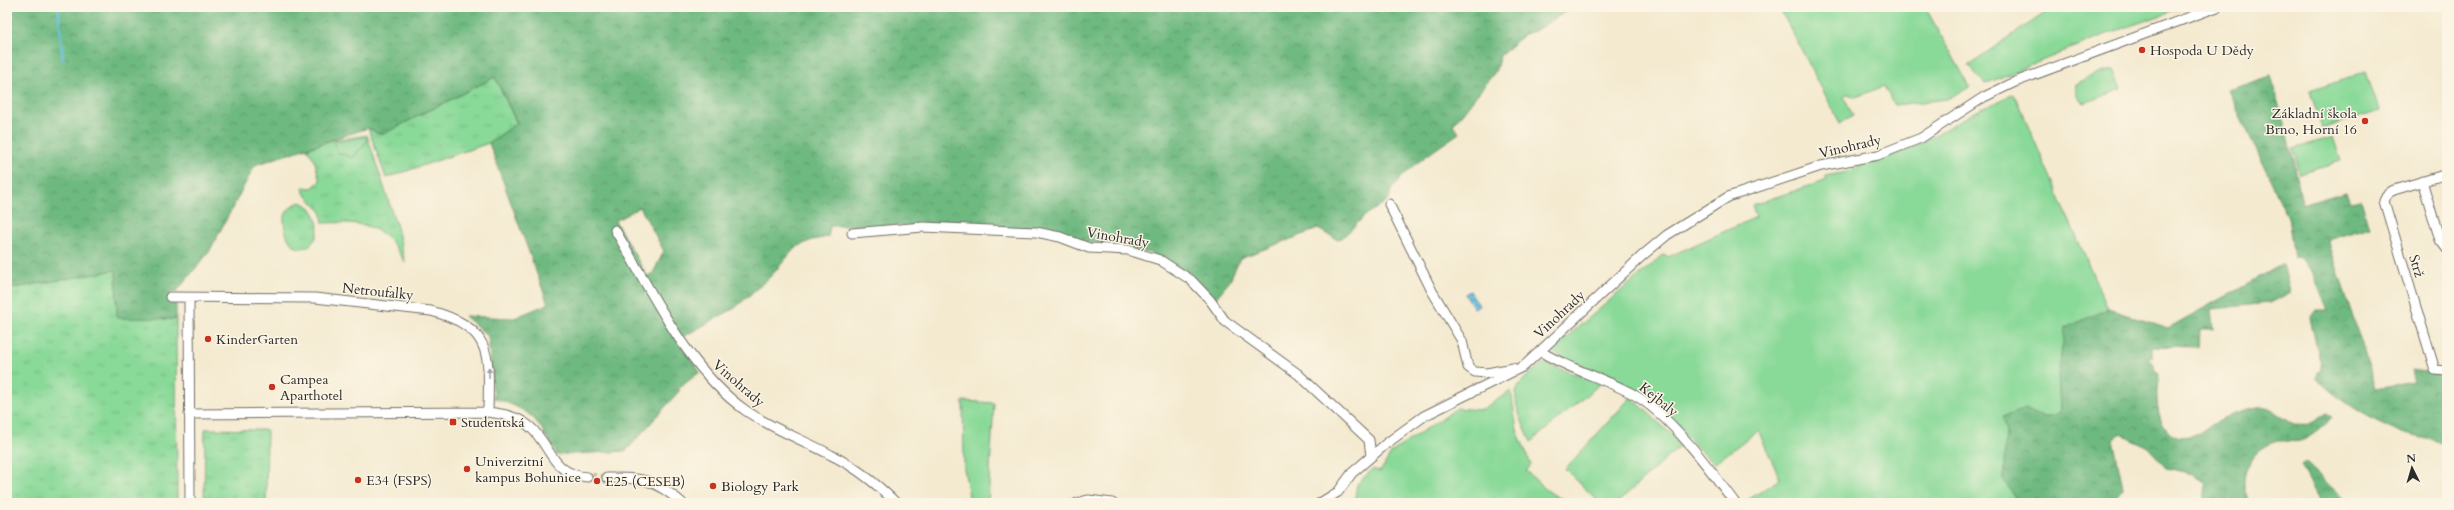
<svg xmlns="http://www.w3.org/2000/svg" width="2454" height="510" font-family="Cardo,serif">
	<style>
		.grass { fill: url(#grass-tufts); stroke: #5a8262 }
		.forest { fill: url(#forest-crowns); stroke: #4c7256; fill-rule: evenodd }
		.park { fill: url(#park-dots); stroke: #5a8262 }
		.garden { fill: #89d998; stroke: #5a8262 }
		.water { fill: url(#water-rules); stroke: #487688 }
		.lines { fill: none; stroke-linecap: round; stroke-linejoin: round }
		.stream { stroke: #66c1e4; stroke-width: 2.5 }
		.minor-tunnel { stroke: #ccc4af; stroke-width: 9; stroke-dasharray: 9 4.5; stroke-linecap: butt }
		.minor-casing { stroke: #716e65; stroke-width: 11 }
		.minor { stroke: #fff; stroke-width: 9 }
		.oneway { fill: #a0a0a0 }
		.poi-dot { fill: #c8321e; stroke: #fcf5e5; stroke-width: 1.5 }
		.labels { text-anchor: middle; stroke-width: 3; stroke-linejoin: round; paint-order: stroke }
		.poi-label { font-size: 14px; fill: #2b2b2b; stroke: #fcf5e5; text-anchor: start }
		.street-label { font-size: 14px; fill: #2b2b2b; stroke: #fcf5e5 }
	</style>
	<defs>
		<pattern id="grass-tufts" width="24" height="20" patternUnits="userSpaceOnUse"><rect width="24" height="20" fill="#89d998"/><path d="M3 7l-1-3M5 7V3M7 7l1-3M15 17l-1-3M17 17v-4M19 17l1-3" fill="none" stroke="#76ba83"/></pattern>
		<pattern id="forest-crowns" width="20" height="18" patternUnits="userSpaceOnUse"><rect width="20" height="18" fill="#6eb980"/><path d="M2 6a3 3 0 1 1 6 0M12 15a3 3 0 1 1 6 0" fill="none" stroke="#5b9769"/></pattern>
		<pattern id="park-dots" width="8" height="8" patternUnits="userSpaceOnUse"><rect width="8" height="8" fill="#89d998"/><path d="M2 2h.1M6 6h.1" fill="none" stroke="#76ba83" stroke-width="1.8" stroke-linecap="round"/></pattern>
		<pattern id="water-rules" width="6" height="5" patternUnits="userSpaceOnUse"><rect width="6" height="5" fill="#66c1e4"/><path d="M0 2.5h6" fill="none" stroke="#549db9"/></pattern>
	</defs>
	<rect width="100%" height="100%" fill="#fcf5e5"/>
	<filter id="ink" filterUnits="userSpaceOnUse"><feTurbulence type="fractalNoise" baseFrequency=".025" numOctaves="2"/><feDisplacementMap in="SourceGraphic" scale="8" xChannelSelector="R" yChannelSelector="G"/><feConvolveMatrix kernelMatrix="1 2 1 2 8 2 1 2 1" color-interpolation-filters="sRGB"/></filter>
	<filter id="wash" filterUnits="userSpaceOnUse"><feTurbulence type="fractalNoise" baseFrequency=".012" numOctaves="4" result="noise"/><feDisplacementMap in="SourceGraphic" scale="16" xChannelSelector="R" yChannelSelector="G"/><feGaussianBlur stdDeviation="0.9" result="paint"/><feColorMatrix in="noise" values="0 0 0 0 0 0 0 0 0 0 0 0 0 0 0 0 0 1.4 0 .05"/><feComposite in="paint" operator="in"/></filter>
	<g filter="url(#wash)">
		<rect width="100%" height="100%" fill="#f4ead0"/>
		<path class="grass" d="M495,77l22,47 -28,19 -103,35 -18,-50 9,5 6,1z
			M367,135l30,92 8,35c-5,-7 -9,-15 -14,-21 -17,-19 -44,-19 -68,-18l-2,-12 -17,-18 -1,-6 9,1 8,-7 -6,-22 -7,-10 21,-8z
			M300,202c17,4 26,34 8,44 -17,9 -24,-14 -24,-26 1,-9 8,-15 16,-18z
			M116,270l48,49h12l1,184h-170v-220l8,5z
			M205,429l62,1 -1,73h-62z"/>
		<path class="forest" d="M7,7h1566l-38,24 -11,3 -24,22 -5,16 -42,53 6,8c-18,13 -71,46 -70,67l-23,15 -24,23 -5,1 -19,-10 -78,29 -11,24 -15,18 -64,-47 -52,-10 -21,-1 -21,-9 -132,-8 -94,1 -2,11 -16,3 -17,8 -23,27 -37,33 -58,32 23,32 -22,17 2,1 -54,61 -69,4c-22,-38 -21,-42 -63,-57l-6,-62 -23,-20 49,2 34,-14 -59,-161 28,-20 -22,-46 -112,57 -6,-1 -9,-5 -113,37 -46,87 -32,39 -7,1v11l6,1v15l-59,-1 -1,-48 -102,18 -7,-5zM640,207l24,44 -11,22 -6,3 -32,-55z
			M2271,76l24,89 7,40 44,-13 4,10 11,-2 8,27 -41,13 48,149 38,-7 -3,-12 36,5v88l-5,-18c-11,-7 -24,-7 -36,-11 -31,-11 -65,-32 -89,-55l1,-8 4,-1 -12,-52 6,-8h12l-16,-39 -13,-15 -5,2 -6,-41 -60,-127z
			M2283,264l7,28 -21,11 -58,6 2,20h-13l-1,18 -47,-1v11l-5,2 5,3 7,13c-3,14 -3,29 1,42 6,19 19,24 38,16 6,-3 11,-9 18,-12 9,-4 30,-11 40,-13 19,-5 31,21 50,17 7,-2 15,-8 21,-12l5,4c-7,8 -21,21 -32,24 -8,2 -16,-2 -25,1 -26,8 -40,38 -25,61h-46l2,-20 -13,-9 -26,-6 -20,-22 -26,-12 -8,5 10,49 -12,15h-92l-16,-24 3,-46 -4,-16 23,-8 21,9 14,-5 -2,-39 7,-46 43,-19 60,19z
			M2305,462l43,41h-31l2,-3 -18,-35z"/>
		<path class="park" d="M366,137l1,4 -14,17 -16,-6 -3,-10z"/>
		<path class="garden" d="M1779,7h146l45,80 -23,12 -53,6 -10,-19 -28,11 -8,-3 -4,3 9,19 -13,7z
			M2054,7h132l-74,25 -127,52 -17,-19z
			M2114,70l8,19 -38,14c-8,-5 -9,-10 -8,-19l22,-11z
			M2366,72l13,38 -57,19 -12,-38z
			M2014,94l94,215 -43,19 -7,46 2,39c-13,8 -22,2 -35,-4l-23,8 4,16 -3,46 16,24h-276l37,-24 -22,-49 -44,34 -68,-68 -96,-45 113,-96 5,2 88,-40 -4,-12 75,-25 -2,-4 27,-5 11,-8 37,-10 21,-10 54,-31z
			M2333,137l8,24 -41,12 -7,-24z
			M1543,363l58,20 -70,59c-6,-14 -23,-45 -11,-58 6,-8 15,-14 23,-21z
			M1511,391l6,39 14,35 -5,6c13,11 24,27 45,30l1,-2 6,4h-224l3,-19 16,-15 7,3 12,-20 65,-44 24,2z
			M1631,397l51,47 -65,59h-17l-35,-34z
			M963,401l31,2 -6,100h-18l-6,-35z"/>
		<path class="water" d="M1470,291l9,14 -5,3 -9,-14z"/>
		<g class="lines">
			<path class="stream" d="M58,7l5,52"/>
		</g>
	</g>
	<g filter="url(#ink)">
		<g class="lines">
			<path class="minor-tunnel" d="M587,477l20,1"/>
			<g class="minor-casing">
				<path id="minor" d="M2447,174l-53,16 -6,3 -4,8 51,169 12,1
					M2422,181l18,59 7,9
					M1389,204l43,87 30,50 6,26 7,5 12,1 26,-5
					M615,230c36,60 72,139 130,180 27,19 57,29 86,45 23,11 47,30 65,48
					M852,233l71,-6 113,5 24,5 29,11 39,2 32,10 31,20 19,20 15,21 73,53 71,66 2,16
					M170,297l145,1 116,13c63,17 58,45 57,101
					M189,298l1,205
					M1540,351c28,18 61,26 91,42 38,20 79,76 104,110
					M189,414l299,-2c15,2 29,4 41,14 23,19 21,48 58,51
					M607,478c37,0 46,0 75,25
					M1077,503l11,-3 24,3
					M1320,503l18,-11 14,-19 35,-30 37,-27 100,-50 119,-111 24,-20 61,-38 93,-31 57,-11 43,-17 63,-41 31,-15 202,-75"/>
			</g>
			<use href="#minor" class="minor"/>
		</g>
		<defs><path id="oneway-solid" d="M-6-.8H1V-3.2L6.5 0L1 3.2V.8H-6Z"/></defs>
		<use class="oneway" href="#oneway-solid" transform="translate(489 373) rotate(-91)"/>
	</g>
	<g class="poi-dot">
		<circle cx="2142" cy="50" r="4"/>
		<circle cx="2365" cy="121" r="4"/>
		<circle cx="208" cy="339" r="4"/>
		<circle cx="272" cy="387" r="4"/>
		<rect x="449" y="418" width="8" height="8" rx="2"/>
		<circle cx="467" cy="469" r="4"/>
		<circle cx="358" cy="480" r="4"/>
		<circle cx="597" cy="481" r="4"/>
		<circle cx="713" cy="486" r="4"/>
	</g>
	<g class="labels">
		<g class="poi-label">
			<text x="2150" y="55">Hospoda U Dědy</text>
			<text x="2357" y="118" text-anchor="end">Základní škola<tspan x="2357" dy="16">Brno, Horní 16</tspan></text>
			<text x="216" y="344">KinderGarten</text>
			<text x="280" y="384">Campea<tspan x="280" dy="16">Aparthotel</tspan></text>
			<text x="461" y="427">Studentská</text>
			<text x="475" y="466">Univerzitní<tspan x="475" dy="16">kampus Bohunice</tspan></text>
			<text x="366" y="485">E34 (FSPS)</text>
			<text x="605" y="486">E25 (CESEB)</text>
			<text x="721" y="491">Biology Park</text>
		</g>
		<g class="street-label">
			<text transform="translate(1850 146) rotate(-13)" y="5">Vinohrady</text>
			<text transform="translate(1118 237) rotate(10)" y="5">Vinohrady</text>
			<text transform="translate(2417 266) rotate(73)" y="5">Strž</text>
			<text transform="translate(378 291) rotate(6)" y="5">Netroufalky</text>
			<text transform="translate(1559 314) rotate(-43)" y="5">Vinohrady</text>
			<text transform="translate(739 383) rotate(41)" y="5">Vinohrady</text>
			<text transform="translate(1659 399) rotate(39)" y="5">Kejbaly</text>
		</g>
	</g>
	<rect width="2454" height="510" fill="none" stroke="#fcf5e5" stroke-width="24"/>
	<g transform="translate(2412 468) rotate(355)" stroke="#fcf5e5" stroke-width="3" paint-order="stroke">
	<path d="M0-3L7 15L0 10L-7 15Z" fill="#2b2b2b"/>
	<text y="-6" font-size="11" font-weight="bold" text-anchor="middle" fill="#2b2b2b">N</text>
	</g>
</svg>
